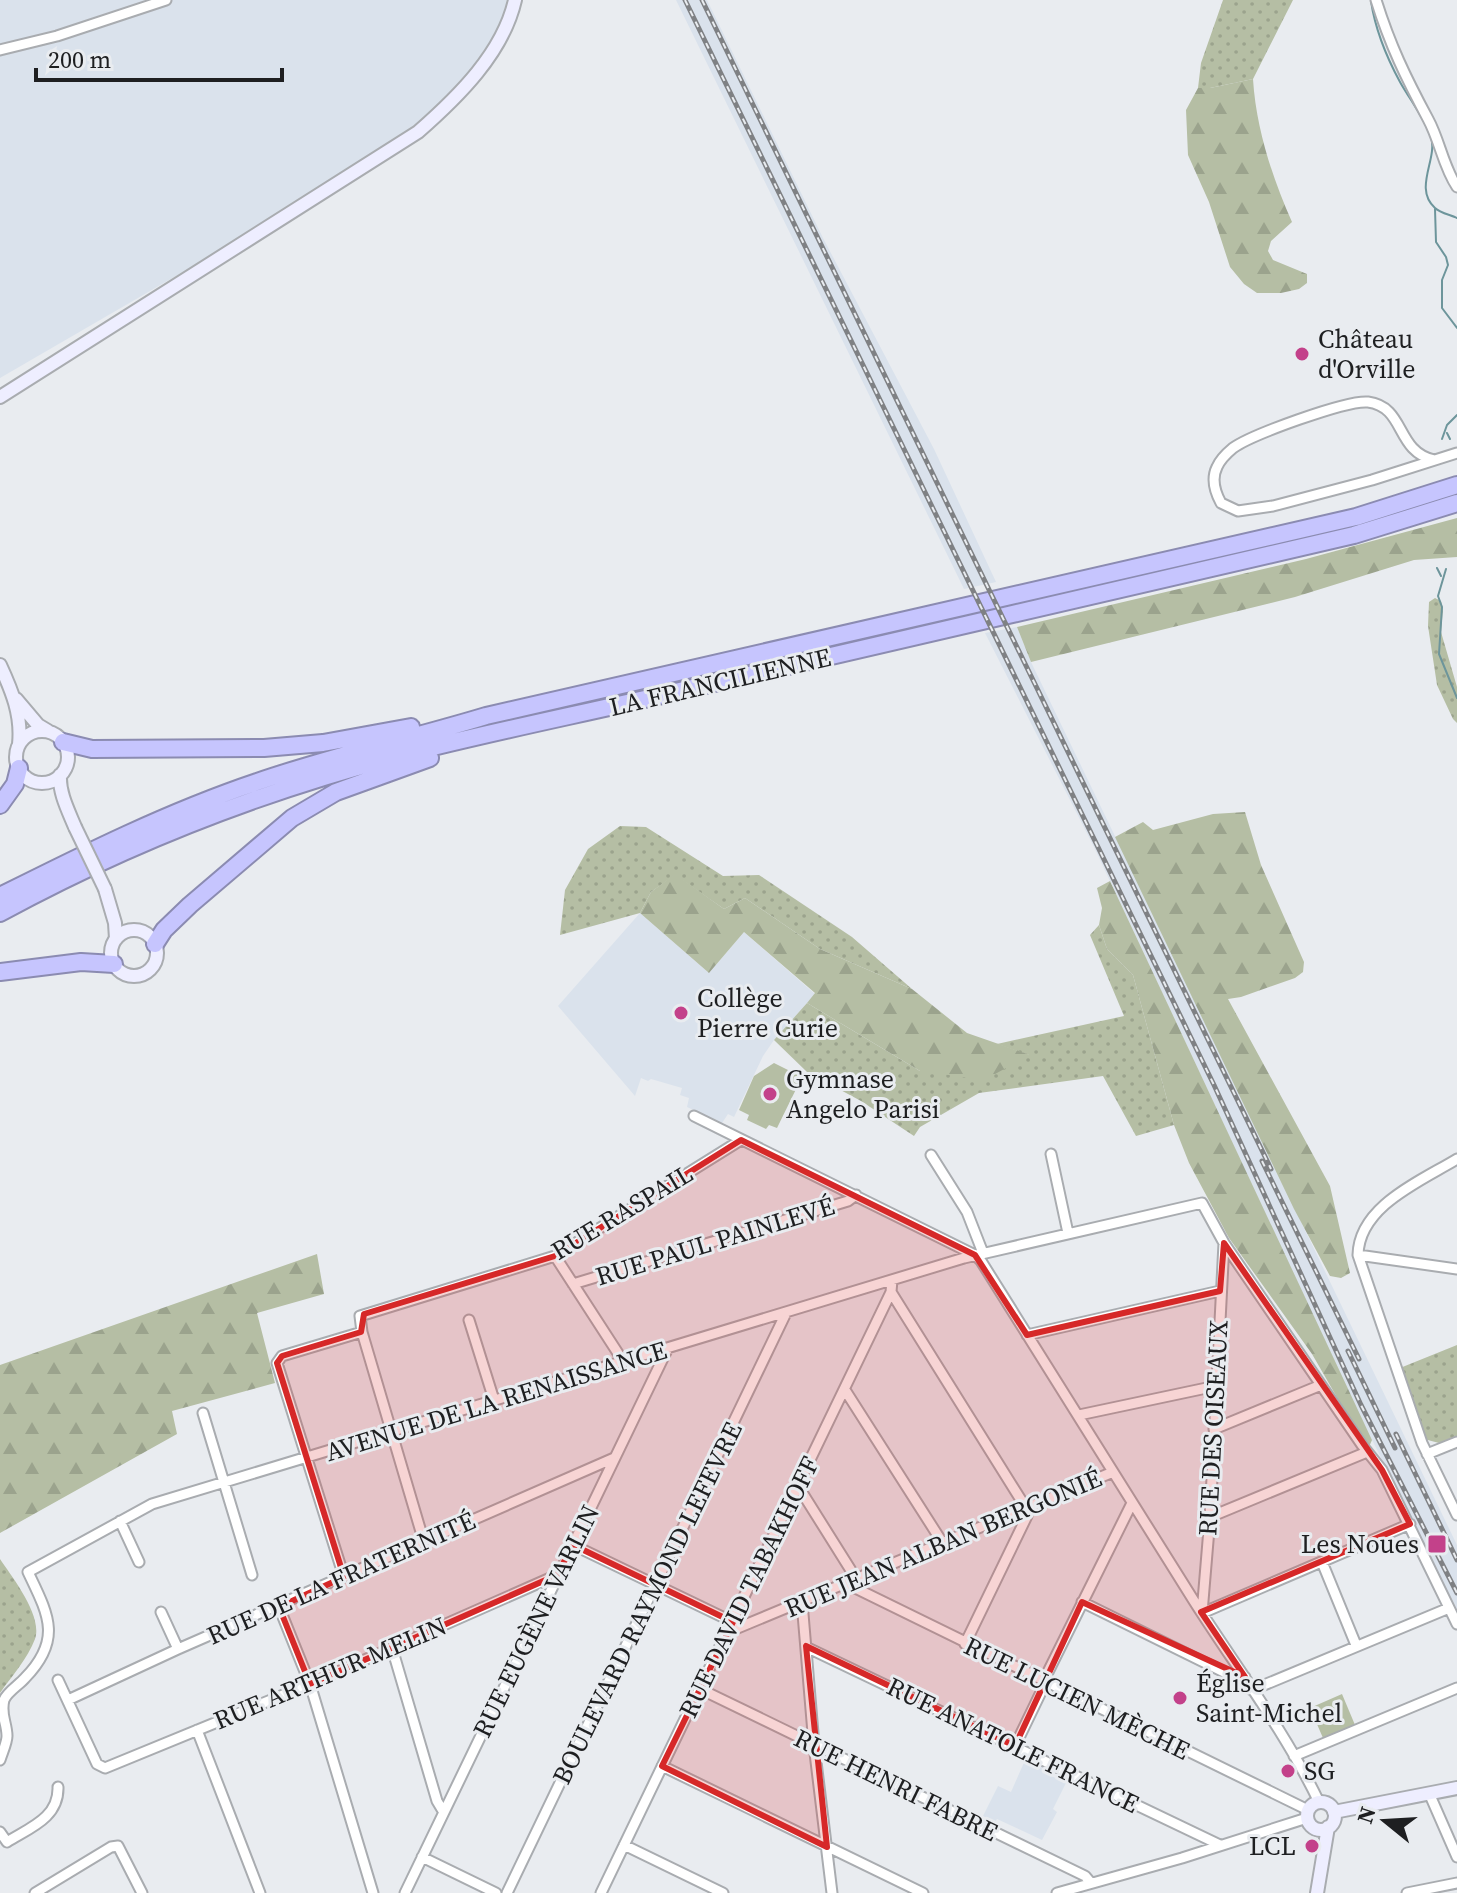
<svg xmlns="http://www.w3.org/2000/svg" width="1457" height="1893" font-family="'Source Serif 4',serif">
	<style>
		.built { fill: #dae2ec }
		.grass { fill: url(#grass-dots) }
		.forest { fill: url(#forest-firs) }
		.garden { fill: #b5bea4 }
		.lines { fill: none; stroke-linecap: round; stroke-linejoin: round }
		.stream { stroke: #6d959b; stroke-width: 2 }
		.street-casing { stroke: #a9acb0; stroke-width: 13 }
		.secondary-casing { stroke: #a9acb0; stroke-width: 16 }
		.highway-casing { stroke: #8b8bb1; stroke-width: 20 }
		.street { stroke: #fff; stroke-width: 9 }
		.secondary { stroke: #eef; stroke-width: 12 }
		.highway { stroke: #c6c5fe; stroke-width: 16 }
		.rail-casing { stroke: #7f8184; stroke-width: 5 }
		.rail { stroke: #e9ecf0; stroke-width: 2; stroke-dasharray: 6; stroke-linecap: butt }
		.secondary-bridge-casing { stroke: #a9acb0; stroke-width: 16; stroke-linecap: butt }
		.secondary-bridge { stroke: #eef; stroke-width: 12 }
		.marked { fill: #d62828; fill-opacity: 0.2; stroke: #d62828; stroke-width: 6; stroke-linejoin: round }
		.poi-dot { fill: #c3418a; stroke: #e9ecf0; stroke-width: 3 }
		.labels { text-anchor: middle; stroke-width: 6; stroke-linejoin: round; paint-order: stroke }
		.poi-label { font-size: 26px; fill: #1e1f21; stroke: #e9ecf0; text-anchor: start }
		.street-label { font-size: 26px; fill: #1e1f21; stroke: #e9ecf0 }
	</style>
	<defs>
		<pattern id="grass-dots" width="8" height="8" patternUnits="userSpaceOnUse" patternTransform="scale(2)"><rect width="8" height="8" fill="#b5bea4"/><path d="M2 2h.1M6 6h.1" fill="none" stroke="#9ba38d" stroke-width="1.8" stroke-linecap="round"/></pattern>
		<pattern id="forest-firs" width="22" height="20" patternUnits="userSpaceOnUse" patternTransform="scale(2)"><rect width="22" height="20" fill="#b5bea4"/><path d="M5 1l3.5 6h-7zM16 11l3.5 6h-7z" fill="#9ba38d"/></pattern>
	</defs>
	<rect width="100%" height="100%" fill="#e9ecf0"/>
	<path class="built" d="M0,0h507l-8,38 -59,72 -121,83 -319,185z
		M676,0h31l116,238 111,211 62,133 -32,7z
		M1017,627l14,35 426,883v64l-98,-195 -264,-565 -110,-216z
		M640,913l69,60 35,-41 71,62 -41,46 -11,16 -29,61 -6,-3 -6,9 -35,-16 2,-9 -9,-3 2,-7 -31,-9 -3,2 -7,-3 -6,18 -77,-90z
		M1026,1758l16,8 1,6 23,11 -13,26 4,3 -15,28 -45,-21 -2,3 -12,-6 15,-30 13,6z"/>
	<path class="grass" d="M1223,0h70l-40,79 -43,9h-12l3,-25z
		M1435,598l6,3 2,8 -2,23 16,55v36l-4,-4 -16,-34 -9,-59 1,-24z
		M620,826l26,1 77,49 36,-1 93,62 60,52 -92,-40 -75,-51 -21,11 -49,-34 -24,17 -11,21 -80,22 5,-45 23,-41z
		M1099,925l8,24 26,26 41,150 -38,11 -33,-60 -124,17 -59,34 -6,9 -53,-35 -54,-29 -33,-32 33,-37 113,68 109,-16 -32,-11 127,-28 -34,-81z
		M1457,1345v91l-18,7 -15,-4 -24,-71z
		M0,1559c12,18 43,57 35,80 -7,19 -24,38 -35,54z"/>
	<path class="forest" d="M1253,79c3,49 19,98 39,143l-21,19 -3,10 5,9 34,14v9l-8,6 -18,4h-24l-13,-9 -14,-17 -21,-65 -21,-47 -2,-45 12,-22h12z
		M1457,518v39l-43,3 -119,37 -264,65 -14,-35 289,-68z
		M1245,812l16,53 43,97 -1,10 -8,6 -54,19 -13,2 102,187 20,87 -9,5 -11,-2 -36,-67 -179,-372 28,-15 10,8 60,-16z
		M675,874l49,35 21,-11 75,51 92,40 55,44 63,22 -46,25 -64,-9 -113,-68 8,-10 -71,-61 -35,41 -69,-60 11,-21z
		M1110,881l262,559 -3,7 -4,-1 -53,-92 -83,-116 -40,-75 -15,-38 -41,-150 -26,-26 -8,-24 3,-17 -5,-20z
		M317,1254l7,40 -67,19 18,70 -103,28 5,23 -177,99v-168z"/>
	<path class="garden" d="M774,1063l28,14 -25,51 -8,-3 -3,4 -19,-9 2,-5 -10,-5 15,-34z
		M1342,1694l13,31 -32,13 -13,-30z"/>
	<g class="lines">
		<path class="stream" d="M1371,1c4,27 16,57 29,81 10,18 24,35 31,55 7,22 -18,51 4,71 5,5 16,7 22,10
			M1435,209l1,33 10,15 2,8 -6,15v28l15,20
			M1447,433l3,6
			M1442,439l5,-14 10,-10
			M1437,568l4,8
			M1446,569l-8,27 4,11 -3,47 18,44"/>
		<g class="street-casing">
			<path id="street" d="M1376,0c14,45 30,78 52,119 12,22 15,47 29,68
				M0,50l57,-14 109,-36
				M1434,460c-39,-9 -28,-53 -66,-58 -22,-2 -117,33 -135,46 -6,5 -13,12 -16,19 -6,12 -2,25 4,36l17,8 35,-5 99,-26 85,-27
				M694,1116l281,139 6,6c71,113 141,227 213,340 42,66 91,130 125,201
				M1051,1154l17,79
				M931,1155l36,57 16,41
				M1457,1159c-36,22 -98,47 -99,96l64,188 35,72
				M1358,1255l99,14
				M555,1256l68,105
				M573,1284l275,-83 8,-6
				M891,1292l135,216 1,8 -62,128
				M469,1320l25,80
				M1027,1335l193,-44
				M845,1390l97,152
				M203,1413l49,162
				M1079,1415l137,-29
				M1214,1429l107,-44
				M1427,1454l30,-12
				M798,1486l59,94
				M1210,1517l157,-65
				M120,1521l19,41
				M424,1542l-62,-210 -2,-16 195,-60 186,-116
				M573,1545l160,77
				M1322,1562l34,83
				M344,1577l-67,-214 5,-7 80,-24
				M847,1584l461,226
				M802,1602l12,143 18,148
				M1082,1602l154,76 9,-1
				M279,1607l31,77 63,209
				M161,1612l17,37
				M1202,1613l8,-96 14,-274
				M1202,1613l208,-89
				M728,1632l385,-160
				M806,1647l414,198
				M392,1648l45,153 6,10
				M58,1680l39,84 8,4 205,-84 247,-109
				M700,1689l385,187 6,7
				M1252,1690l197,-82
				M68,1700l110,-51 436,-191
				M197,1730l63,163
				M1015,1746l27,-56 4,-14 86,-173
				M1294,1756l163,-68
				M0,1760c2,-7 7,-17 7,-24 0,-13 -7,-22 -3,-36 3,-8 15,-15 21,-22 38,-39 23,-64 3,-106l124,-68 812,-246 238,-55 22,40 138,202 20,25 75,154
				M662,1766l261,127
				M1429,1793l28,64
				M0,1832l7,10c22,-14 52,-24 51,-55
				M624,1845l99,48
				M422,1857l74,36
				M35,1893l76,-46 7,-1 24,47
				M405,1893l262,-543
				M507,1893l279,-580
				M601,1893l290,-601 1,-12
				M1057,1893l125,-35 125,-40
				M1407,1893l50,-10"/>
		</g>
		<g class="secondary-casing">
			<path id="secondary" d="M0,397l418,-265c40,-35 85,-79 97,-132
				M0,665c12,26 22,50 19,79
				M16,699l22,26 10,6
				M16 757a26 26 0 1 1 52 0a26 26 0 1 1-52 0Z
				M60,775c-1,18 8,35 15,52
				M105,889l10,34 1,16
				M111 953a23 23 0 1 1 46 0a23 23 0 1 1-46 0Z
				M1307 1816a14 14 0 1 1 28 0a14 14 0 1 1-28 0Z
				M1334,1812l123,-24
				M1317,1893l11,-66"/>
		</g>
		<g class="highway-casing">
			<path id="highway" d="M63,742l29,7 172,-1 59,-5 88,-16
				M0,805l15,-21 4,-16
				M0,896c84,-42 168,-84 257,-114 75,-26 153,-43 229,-66l870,-199 101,-32
				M0,913c125,-68 263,-122 401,-158 89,-23 180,-41 270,-62 227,-53 456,-105 683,-158l103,-32
				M155,944l9,-14 26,-25 102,-87 44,-26 94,-34
				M0,972l81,-10 33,2"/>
		</g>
		<use href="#street" class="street"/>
		<use href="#secondary" class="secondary"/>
		<use href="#highway" class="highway"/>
		<g class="rail-casing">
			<path id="rail" d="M685,0l529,1085 147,320 96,188
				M702,0l569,1169
				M1262,1161l97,198
				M1348,1351l47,97
				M1396,1434l61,126"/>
		</g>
		<use href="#rail" class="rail"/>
		<g class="secondary-bridge-casing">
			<path id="secondary-bridge" d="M75,827l30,62"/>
		</g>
		<use href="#secondary-bridge" class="secondary-bridge"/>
	</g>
	<path class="marked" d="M741,1140l234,115 52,80 193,-44 4,-48 158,227 28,54 -209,88 44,65 -163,-75 -67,144 -209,-100 21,201 -165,-81 71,-144 -160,-77 -16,30 -247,109 -31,-77 65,-30 -67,-214 5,-7 79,-24 3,-18 191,-58z"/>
	<g class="poi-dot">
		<circle cx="1302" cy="354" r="8"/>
		<circle cx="681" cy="1013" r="8"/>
		<circle cx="770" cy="1094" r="8"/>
		<rect x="1427" y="1534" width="20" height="20" rx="4"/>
		<circle cx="1180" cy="1698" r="8"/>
		<circle cx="1288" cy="1771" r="8"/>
		<circle cx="1312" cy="1846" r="8"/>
	</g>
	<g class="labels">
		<g class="poi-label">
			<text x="1318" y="348">Château<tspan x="1318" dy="30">d'Orville</tspan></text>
			<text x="697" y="1007">Collège<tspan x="697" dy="30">Pierre Curie</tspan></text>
			<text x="786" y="1088">Gymnase<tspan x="786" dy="30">Angelo Parisi</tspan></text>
			<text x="1419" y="1553" text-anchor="end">Les Noues</text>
			<text x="1196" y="1692">Église<tspan x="1196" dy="30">Saint-Michel</tspan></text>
			<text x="1304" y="1780">SG</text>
			<text x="1296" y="1855" text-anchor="end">LCL</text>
		</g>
		<g class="street-label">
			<text transform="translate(720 682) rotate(-13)" y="9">LA FRANCILIENNE</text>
			<text transform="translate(622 1212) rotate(-31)" y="9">RUE RASPAIL</text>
			<text transform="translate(715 1241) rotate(-17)" y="9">RUE PAUL PAINLEVÉ</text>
			<text transform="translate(496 1401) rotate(-17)" y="9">AVENUE DE LA RENAISSANCE</text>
			<text transform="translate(1213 1428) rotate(-87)" y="9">RUE DES OISEAUX</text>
			<text transform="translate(943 1543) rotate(-23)" y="9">RUE JEAN ALBAN BERGONIÉ</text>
			<text transform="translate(341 1578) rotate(-24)" y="9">RUE DE LA FRATERNITÉ</text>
			<text transform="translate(749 1587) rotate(-64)" y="9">RUE DAVID TABAKHOFF</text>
			<text transform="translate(647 1603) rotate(-64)" y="9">BOULEVARD RAYMOND LEFEVRE</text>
			<text transform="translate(536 1621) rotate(-64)" y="9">RUE EUGÈNE VARLIN</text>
			<text transform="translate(330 1673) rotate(-23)" y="9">RUE ARTHUR MELIN</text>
			<text transform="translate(1077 1698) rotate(26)" y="9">RUE LUCIEN MÈCHE</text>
			<text transform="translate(1013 1745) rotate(26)" y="9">RUE ANATOLE FRANCE</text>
			<text transform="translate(896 1785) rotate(26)" y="9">RUE HENRI FABRE</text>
		</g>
	</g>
	<g transform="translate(1385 1821) rotate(288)" stroke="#e9ecf0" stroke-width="6" paint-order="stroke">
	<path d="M0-6L14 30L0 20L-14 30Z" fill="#1e1f21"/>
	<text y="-12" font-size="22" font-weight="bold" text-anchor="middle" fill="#1e1f21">N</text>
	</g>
	<path d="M36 68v12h246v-12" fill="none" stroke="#1e1f21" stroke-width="4"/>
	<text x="48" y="68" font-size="24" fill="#1e1f21" stroke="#e9ecf0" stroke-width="6" paint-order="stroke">200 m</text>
</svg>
